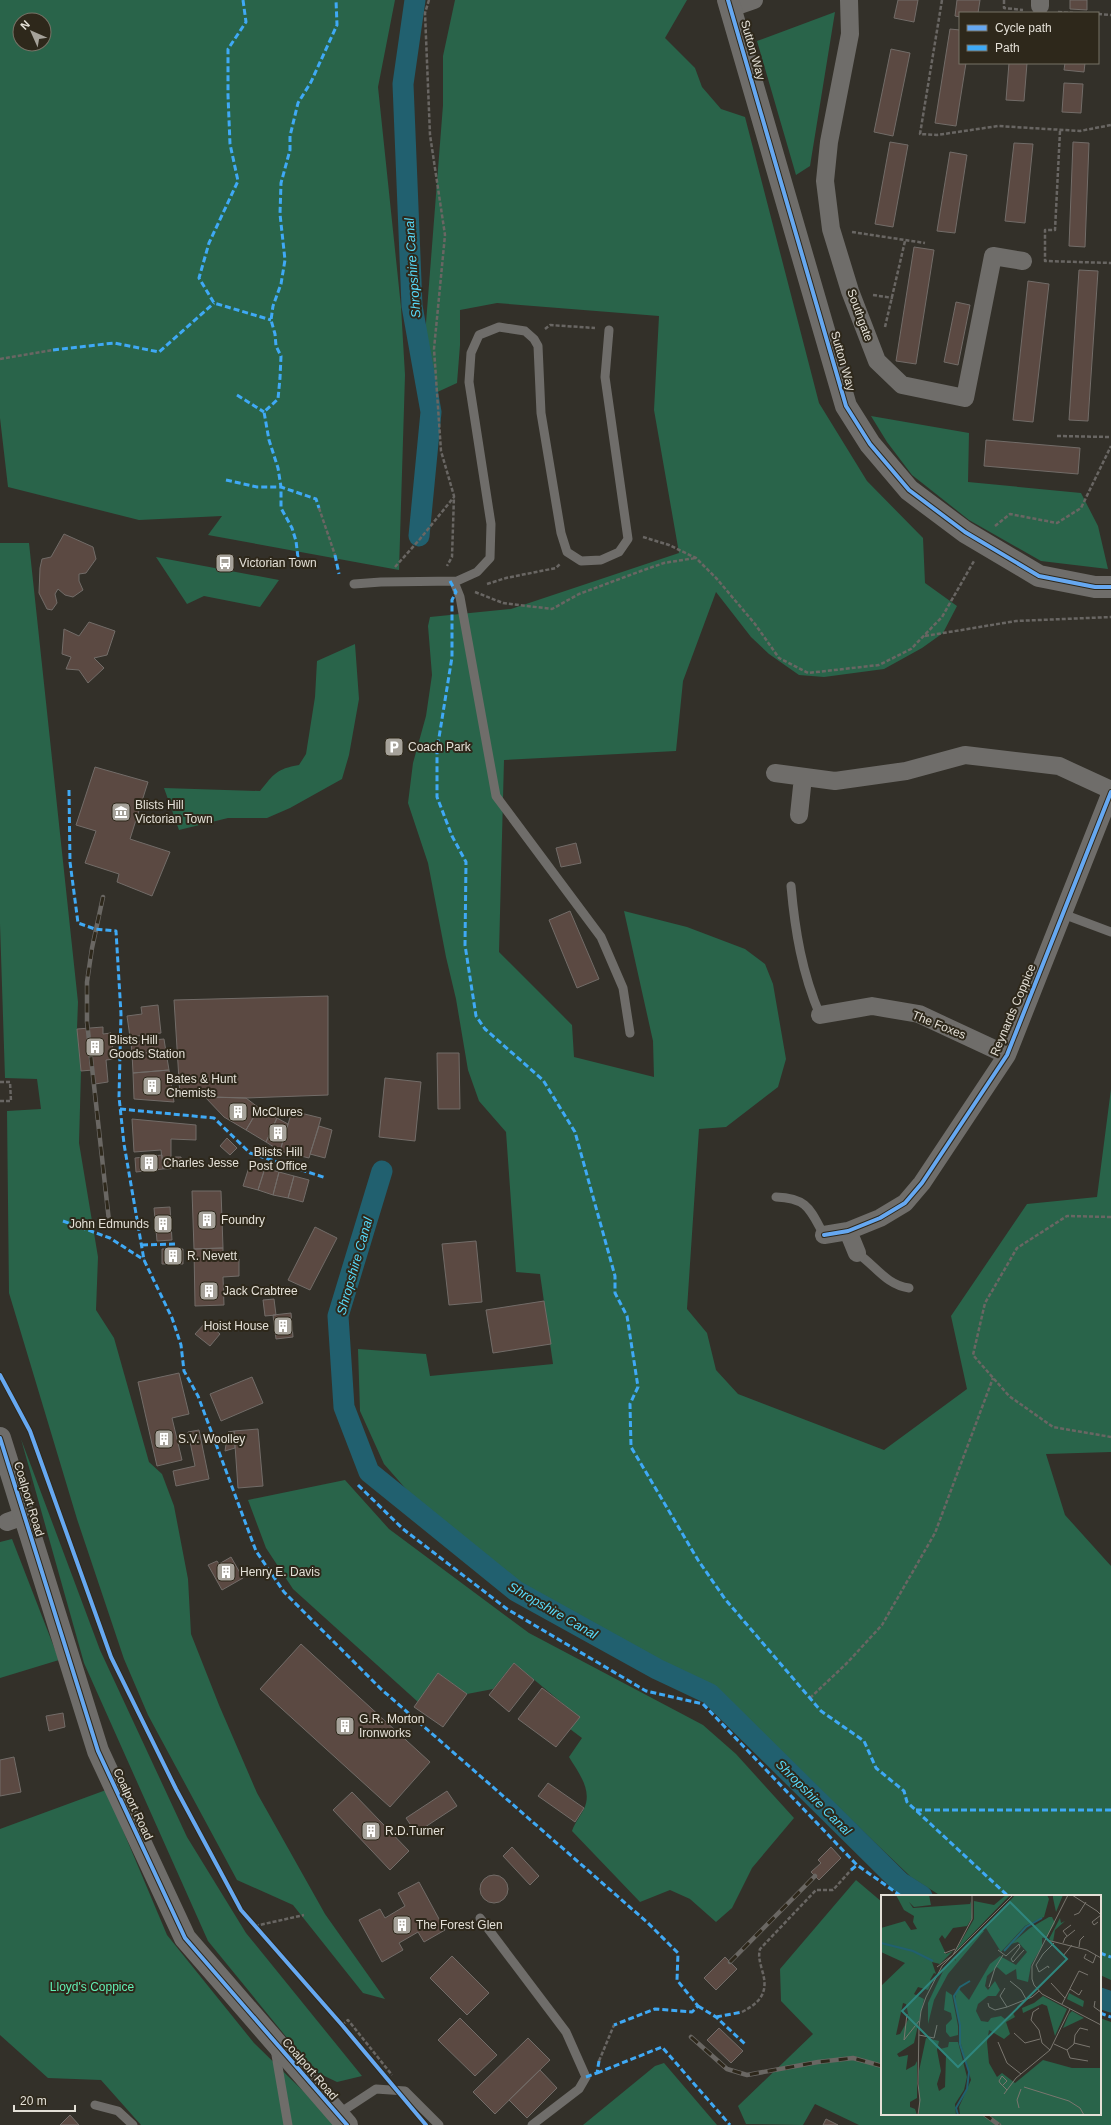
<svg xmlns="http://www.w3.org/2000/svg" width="1111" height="2125" font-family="Arial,sans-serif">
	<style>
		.green { fill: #29644a; fill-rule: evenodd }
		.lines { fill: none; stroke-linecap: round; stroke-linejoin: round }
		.canal { stroke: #21606f; stroke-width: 21 }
		.building { fill: #5b4942; stroke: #726c68 }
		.path { stroke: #696663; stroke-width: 2.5; stroke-dasharray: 4 2; stroke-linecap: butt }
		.service { stroke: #6f6d6a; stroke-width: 9 }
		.minor { stroke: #6f6d6a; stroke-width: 18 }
		.tertiary { stroke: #6f6d6a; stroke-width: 22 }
		.rail-casing { stroke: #6a6763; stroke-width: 4.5 }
		.rail { stroke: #2e281b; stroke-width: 3; stroke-dasharray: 9; stroke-linecap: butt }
		.quiet { stroke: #3fa9f5; stroke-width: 3; stroke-dasharray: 6 3; stroke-linecap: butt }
		.cycleway-casing { stroke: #2e281b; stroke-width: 6 }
		.cycleway { stroke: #66a8f1; stroke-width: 4 }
		.labels { text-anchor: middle; stroke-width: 4; stroke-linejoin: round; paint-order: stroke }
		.street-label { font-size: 12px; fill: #e4e0d7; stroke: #2e281b }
		.poi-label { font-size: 12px; fill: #e4e0d7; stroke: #2e281b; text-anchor: start }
		.park-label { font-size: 12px; fill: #61f0b4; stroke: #2e281b }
		.water-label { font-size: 13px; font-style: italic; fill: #57dafa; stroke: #2e281b }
		.inset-river { fill: none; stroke: #21606f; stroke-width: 2 }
		.inset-road { fill: none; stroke: #7a766f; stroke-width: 1 }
		.view { fill: #2f867e; fill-opacity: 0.15; stroke: #2f867e; stroke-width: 2 }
		.inset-edge { fill: none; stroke: #e4e0d7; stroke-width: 2 }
	</style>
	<rect width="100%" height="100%" fill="#333029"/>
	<path class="green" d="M0,0h395l-17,87 23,220 4,68 -6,195 -191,-35 14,-19 -83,4 -131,-33 -8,-69zM20,20h24v24h-24z
		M455,0h232l-22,38 30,30 7,19 19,22 24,8 74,286 48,78 56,57 2,45 32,23 -14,27 -21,15 -38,21 -60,8 -25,-2 -30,-21 -18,-17 -35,-45 -33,89 -7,70 -172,9 -5,192 73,73 2,32 80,20 -1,-36 -29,-130 63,16 58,22 20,15 8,20 13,75 -8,28 -52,40 -27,2 -12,180 20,24 9,37 22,24 146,56 83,-61 -16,-73 76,-112 70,-7 14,-108v363l-65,2 19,61 46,51v414l-11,-5v-79h-159l-30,-19 -167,-160 -49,-40 -83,-31 -98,-60 -86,-72 -44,-50 -24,-53 -2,-62 68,5 4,22 123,-12 -13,-90 -24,-2 -10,-140 -27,-31 -11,-31 -12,-71 -10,-42 -18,-94 -20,-60 5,-40 13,-47 6,-41 -4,-49 2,-9 81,-8 168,-56 -25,-143 5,-94 -162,-13 -37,7v35l-3,38 -37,17 23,-295v-49z
		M835,12l-25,154 -14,9 -39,-134z
		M871,416l98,17 -1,49 113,11 17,33 10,43 -67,-8 -72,-41 -57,-45 -25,-33z
		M0,543h29l49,459 -1,27 4,42 -2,72 19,114 -2,53 18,28 35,124 13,12 12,32 14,73 3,55 28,71 38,88 68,121 60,85 -22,-6 -70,-88 -56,-25 -89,-165 -24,-56 -47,-140 -68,-226 -2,-182 34,-2 -4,-30 -32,-1 -5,-154z
		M156,557l123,23 -19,27 -56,-11 -17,8z
		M355,644l4,55 -10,56 -7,24 -52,29 -23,10h-39l-49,12 -15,-42 96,3c14,-17 16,-22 39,-26l7,-11 9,-57 2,-36z
		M21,1439l79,211 87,187 59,96 116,143 -25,6 -23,-11 -106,-130 -124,-278z
		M345,1480l44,49 140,104 174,92 33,29 58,64 -42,50 -20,40 -16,14 -26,-23 -20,-9 -30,12 -68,-71c3,-9 8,-14 12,-22 9,-19 -6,-37 -15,-52l13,-19 -12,-9 9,-12 -65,-54 -21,26 -26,5 -29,-21 -20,29 -125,-113 -27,-41 -18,-48z
		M12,1539l47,121 -59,18v-136z
		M106,1790l61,145 87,108 84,82h-197l-40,-45 -53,-2 -48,-43v-206z
		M856,1880l26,22v212h218v-96l11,4v103h-252l-44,-21 -12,21 -57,-1 -8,-18 75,-72 -32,-33 -1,-32z
		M664,2063l53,62h-134l72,-59z"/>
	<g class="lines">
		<path class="canal" d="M415,0l-12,84 9,222 19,106 -12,124
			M382,1171l-44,145 6,91 25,65 147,119 141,78 53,25 190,188 22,14
			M1100,1998l11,4"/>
	</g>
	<path class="building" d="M898,0h20l-4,22 -20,-4z
		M957,0h23l-2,13h-18v4l-5,-1z
		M1070,0h17v10l-17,-1z
		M950,29l10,1v33h6l-10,63 -21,-3z
		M891,49l19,4 -17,83 -19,-4z
		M1009,63h18l-3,38 -18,-1z
		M1065,63h20l-1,9 -20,-2z
		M1064,83l19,1 -2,29 -19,-1z
		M890,142l18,3 -15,82 -18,-3z
		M1073,142l16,1 -4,104 -16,-1z
		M1014,143l19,1 -8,79 -20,-2z
		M950,152l17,3 -12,78 -18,-2z
		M914,247l20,3 -18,114 -20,-3z
		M1079,270l19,1 -10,150 -19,-1z
		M1028,281l21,3 -16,138 -20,-2z
		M956,302l14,3 -12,60 -14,-3z
		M986,440l94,8 -2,26 -94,-8z
		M64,534l29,13 3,12 -10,14 -7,1v7l4,9 -10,7 -8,-2 -7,-6 -3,5 2,9 -5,7 -5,-1 -8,-16 1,-25 2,-9 9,-2z
		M89,622l26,9 -8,24 -13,3 10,10 -16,15 -9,-13 -13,-1 5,-12 -9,-3 2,-25 15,7z
		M95,767l53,15 -18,57 40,13 -18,44 -35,-14 2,-8 -34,-11 11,-32 -20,-6z
		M576,843l5,20 -20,4 -5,-19z
		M570,911l29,68 -22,9 -28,-68z
		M328,996v99l-82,3 -66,-2 -6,-96z
		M158,1005l3,28 -31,4 -3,-21 15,-2 -1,-7z
		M103,1027v7l8,-1 3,26 -8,1 2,22 -13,2 -2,-14 -12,1 -4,-42z
		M164,1039l2,13 -34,1 -1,-11z
		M166,1052l3,18 -36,3 -1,-20z
		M437,1053h22l1,56h-22z
		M169,1070l5,32 -40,-3 -1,-26z
		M385,1078l36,4 -6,59 -36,-4z
		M205,1097l41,1 13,10 -13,22 -22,-13z
		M259,1108l18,10 -11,24 -20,-12z
		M292,1111l29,7 -12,40 -29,-7z
		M277,1118l11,6 -8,27 -14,-9z
		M132,1119l64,6v15l-25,-1v18h10l1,11 -19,1 -2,-19 -27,2z
		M319,1126l13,4 -7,28 -15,-4z
		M227,1138l10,10 -7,7 -10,-9z
		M162,1155l1,14 -27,3 -1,-14z
		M250,1164l15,4 -7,22 -15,-4z
		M265,1168l14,4 -6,23 -15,-5z
		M279,1172l15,4 -6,22 -15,-3z
		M294,1176l15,4 -6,22 -15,-4z
		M192,1191h29l2,57 -29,1z
		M170,1207l2,33 -15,1 -3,-33z
		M315,1227l22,11 -27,52 -22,-10z
		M476,1241l6,61 -33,3 -7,-61z
		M223,1248v12l16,-1v17l-16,1 1,28 -29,1 -1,-57z
		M162,1249h21v15h-21z
		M274,1299l2,16 -11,1 -2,-16z
		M544,1301l7,43 -58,9 -7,-43z
		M291,1313l2,24 -17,2 -3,-24z
		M206,1322l14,12 -10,12 -15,-12z
		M179,1373l10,41 -17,4 10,42 -25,6 -19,-84z
		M252,1377l11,26 -42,18 -11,-27z
		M258,1429l5,57 -25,2 -4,-57z
		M199,1430l10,49 -33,7 -3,-15 22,-5 -7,-34z
		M234,1431l1,17 -10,3 3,-19z
		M231,1557l12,21 -21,12 -14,-25 9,-4 2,3z
		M301,1644l129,118 -40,45 -130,-118z
		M514,1663l20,17 -25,32 -20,-17z
		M438,1673l29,21 -24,33 -29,-20z
		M542,1688l38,29 -24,30 -38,-28z
		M63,1713l2,14 -16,4 -3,-15z
		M14,1757l7,35 -21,4v-36z
		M548,1783l36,25 -9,14 -37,-26z
		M447,1791l10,15 -41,27 -10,-15z
		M352,1792l57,59 -19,19 -57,-60z
		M512,1847l27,29 -9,9 -27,-29z
		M831,1847l10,11 -22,22 -8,-8 10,-9 -3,-3z
		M480 1889a14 14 0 1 1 28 0a14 14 0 1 1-28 0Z
		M419,1882l26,48 -21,12 -6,-10 -19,11 4,7 -21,12 -23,-42 21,-11 5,9 20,-12 -7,-13z
		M452,1956l37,37 -22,22 -37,-37z
		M725,1957l12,12 -21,21 -12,-12z
		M460,2018l37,37 -22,21 -37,-36z
		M719,2028l24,23 -12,12 -24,-23z
		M528,2038l22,22 -55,54 -22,-22z
		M540,2070l17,18 -30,30 -18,-18z
		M70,2115l9,10h-19z
		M826,2119l12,6h-15z"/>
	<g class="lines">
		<path class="path" d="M429,0l-4,13 5,122 15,100 -11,114 7,102 13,45 -2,61 -5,9
			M942,0l-22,134 17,1 61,-9 82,5 31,-6
			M1004,0v8l19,2
			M1058,12l15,1
			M1098,14l13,1
			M1060,131l-5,99h-10v31l66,2
			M852,232l73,11
			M873,295l20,3
			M885,327l20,-86
			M545,329l5,-4 45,3
			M0,359l53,-9
			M1057,436l54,1
			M319,508l16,47
			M995,526l15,-12 47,9 24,-15 30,-62
			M643,537l26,8 27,13 21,21 38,45 24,34 29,15 71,-8 32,-16 31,-32 32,-56
			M395,567l25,-28 34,-42
			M487,584l19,-6 50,-10 4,-4
			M475,592l28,11 49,6 27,-15 62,-23 23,-8 31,-5
			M925,636l91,-15 95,-4
			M0,1082h10l1,19h-11
			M1111,1217l-44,-1 -50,32 -32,55 -12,52 36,41 44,31 58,10
			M810,1698l37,-35 35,-38 53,-92 58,-155
			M255,1926l49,-11
			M742,2012c19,-10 27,-20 20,-42 -2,-8 -4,-14 -2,-21l56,-59h17l18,-20
			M342,2025l6,-5 44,55
			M599,2061l15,-36"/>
		<path class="service" d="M454,582l6,15 36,199 105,141 22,51 7,45
			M354,584l27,-2 76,-1 20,-9 13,-14 1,-34 -22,-142 2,-29 8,-18 20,-8 26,4 9,8 4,7 3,67 20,120 6,19 14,9 20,-1 18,-8 9,-13 -23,-162 4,-47
			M791,886c4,45 11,87 29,129
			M1063,914l48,18
			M776,1197c32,1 34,13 48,38
			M857,1253c18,12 29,32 52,35
			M480,1918l86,114 20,45 -7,12 -47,36
			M275,2049l13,76
			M95,2105l23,6 15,14
			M338,2114l38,-25 29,2 34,34"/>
		<path class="minor" d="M849,0l1,34 -21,108 -4,39 6,48 19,62 27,70 25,24 63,13 28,-142 30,5
			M1040,6v-6
			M731,8l23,-8
			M775,773l60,8 71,-10 59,-16 94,11 52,24
			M799,815l4,-38
			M820,1015l52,-9 47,8 88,41
			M848,1231l9,22
			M824,1235l24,-4 32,-13 25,-15 17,-20 85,-128 104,-263
			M7,1522l17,-6"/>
		<path class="tertiary" d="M728,0l118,406 24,38 39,46 56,42 74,44 56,11h16
			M0,1438l98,313 87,187 162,187"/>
		<g class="rail-casing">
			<path id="rail" d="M103,897l-11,51 -5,34v40l22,199
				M730,1962l85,-86
				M691,2037l36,32 20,6 71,-13 35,-4 29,8
				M984,2114l15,11"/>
		</g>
		<use href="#rail" class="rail"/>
		<path class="quiet" d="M243,0l3,22 -18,27v46l2,49 8,37 -29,62 -10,35 15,25 57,17
			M53,350l61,-7 45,9 55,-49
			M237,395l27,17
			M226,480l31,7h24l35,12 3,9
			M335,555l4,19
			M299,566l-3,-25 -4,-13 -11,-20v-21l-3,-19 -9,-28 -5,-28 14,-13 2,-21 1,-22 -5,-10 -1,-12 -4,-14 2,-14 8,-22 4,-24 -5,-46 1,-31 9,-33v-14l8,-33 13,-21 26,-57 -1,-25
			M450,581l6,11 -4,8v57l-15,93v47l15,39 14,26 -1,83 11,71 9,13 58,51 32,52 40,144v17l12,23 11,71 -8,17 1,43 67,113 27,39 96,112 43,30 12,27 28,23 3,11 101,94
			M69,790l1,72 8,61 17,6 21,2 5,83 -2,83 5,47 20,116 28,58 9,27 3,26 14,25 58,155 28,41 97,97 267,234 30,30 -1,27 21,26 -6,6 -37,-3 -41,16
			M120,1109l94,9 36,35 76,25
			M63,1221l47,17 34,22
			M142,1245l36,-1
			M358,1485l45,44 104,80 139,82 57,13 154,161 44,31
			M916,1810h195
			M851,1870l6,-5
			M1100,1953l11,4
			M698,2006l18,11 29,27
			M1100,2013l11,4
			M716,2017l26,-5
			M597,2073l65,-26 68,78
			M586,2077l11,-4 2,-12"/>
		<g class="cycleway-casing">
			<path id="cycleway" d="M728,0l118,406 24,38 39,46 56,42 74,44 56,11h16
				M824,1235l24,-4 32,-13 25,-15 17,-20 85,-128 104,-263
				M0,1375l30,56 81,226 65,132 65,121 101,115 84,100
				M0,1438l98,313 87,187 162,187"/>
		</g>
		<use href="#cycleway" class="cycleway"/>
	</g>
	<defs>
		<g id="bus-square" transform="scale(1)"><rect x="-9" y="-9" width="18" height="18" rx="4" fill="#a6a29a" stroke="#2e281b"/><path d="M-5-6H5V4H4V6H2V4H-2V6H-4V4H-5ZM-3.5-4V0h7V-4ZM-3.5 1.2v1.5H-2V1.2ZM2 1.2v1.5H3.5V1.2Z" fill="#fff"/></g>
		<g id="parking-square" transform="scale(1)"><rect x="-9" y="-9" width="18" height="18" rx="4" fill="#a6a29a" stroke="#2e281b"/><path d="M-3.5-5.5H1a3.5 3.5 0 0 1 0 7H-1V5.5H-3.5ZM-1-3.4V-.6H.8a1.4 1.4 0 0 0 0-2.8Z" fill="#fff"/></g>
		<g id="museum-square" transform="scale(1)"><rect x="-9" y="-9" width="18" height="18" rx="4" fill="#a6a29a" stroke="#2e281b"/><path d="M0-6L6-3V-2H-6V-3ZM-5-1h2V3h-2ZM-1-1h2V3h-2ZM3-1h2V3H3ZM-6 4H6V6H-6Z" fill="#fff"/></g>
		<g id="building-square" transform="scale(1)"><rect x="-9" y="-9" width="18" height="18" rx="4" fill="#a6a29a" stroke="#2e281b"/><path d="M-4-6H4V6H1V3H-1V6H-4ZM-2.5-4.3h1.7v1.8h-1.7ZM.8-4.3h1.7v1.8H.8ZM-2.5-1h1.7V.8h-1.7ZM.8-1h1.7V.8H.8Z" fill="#fff"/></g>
	</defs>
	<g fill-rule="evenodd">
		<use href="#bus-square" x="225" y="563"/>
		<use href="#parking-square" x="394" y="747"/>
		<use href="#museum-square" x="121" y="812"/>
		<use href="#building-square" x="95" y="1047"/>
		<use href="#building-square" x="152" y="1086"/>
		<use href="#building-square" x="238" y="1112"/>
		<use href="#building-square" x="278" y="1133"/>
		<use href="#building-square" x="149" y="1163"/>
		<use href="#building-square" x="207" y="1220"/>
		<use href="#building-square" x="163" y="1224"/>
		<use href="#building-square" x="173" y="1256"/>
		<use href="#building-square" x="209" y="1291"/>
		<use href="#building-square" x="283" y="1326"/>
		<use href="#building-square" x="164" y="1439"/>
		<use href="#building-square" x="226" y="1572"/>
		<use href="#building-square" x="345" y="1726"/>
		<use href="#building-square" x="371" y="1831"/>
		<use href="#building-square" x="402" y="1925"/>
	</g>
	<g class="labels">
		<g class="street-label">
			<text transform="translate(753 50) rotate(74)" y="4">Sutton Way</text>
			<text transform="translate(860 315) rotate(70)" y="4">Southgate</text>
			<text transform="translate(843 361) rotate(74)" y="4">Sutton Way</text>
			<text transform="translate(1013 1010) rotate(-67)" y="4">Reynards Coppice</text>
			<text transform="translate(939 1025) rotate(22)" y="4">The Foxes</text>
			<text transform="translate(29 1499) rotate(73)" y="4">Coalport Road</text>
			<text transform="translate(133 1804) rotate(65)" y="4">Coalport Road</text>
			<text transform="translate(310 2069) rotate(49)" y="4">Coalport Road</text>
		</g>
		<g class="poi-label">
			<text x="239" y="567">Victorian Town</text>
			<text x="408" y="751">Coach Park</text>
			<text x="135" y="809">Blists Hill<tspan x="135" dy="14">Victorian Town</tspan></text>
			<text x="109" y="1044">Blists Hill<tspan x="109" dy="14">Goods Station</tspan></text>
			<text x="166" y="1083">Bates &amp; Hunt<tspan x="166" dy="14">Chemists</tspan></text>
			<text x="252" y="1116">McClures</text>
			<text x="278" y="1156" text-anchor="middle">Blists Hill<tspan x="278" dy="14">Post Office</tspan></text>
			<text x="163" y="1167">Charles Jesse</text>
			<text x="221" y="1224">Foundry</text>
			<text x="149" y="1228" text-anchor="end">John Edmunds</text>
			<text x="187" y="1260">R. Nevett</text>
			<text x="223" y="1295">Jack Crabtree</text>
			<text x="269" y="1330" text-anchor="end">Hoist House</text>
			<text x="178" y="1443">S.V. Woolley</text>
			<text x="240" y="1576">Henry E. Davis</text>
			<text x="359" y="1723">G.R. Morton<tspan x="359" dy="14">Ironworks</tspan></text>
			<text x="385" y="1835">R.D.Turner</text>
			<text x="416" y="1929">The Forest Glen</text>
		</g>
		<g class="park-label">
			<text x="92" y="1991">Lloyd's Coppice</text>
		</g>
		<g class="water-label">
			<text transform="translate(412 268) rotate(-94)" y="5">Shropshire Canal</text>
			<text transform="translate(354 1266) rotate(-74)" y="5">Shropshire Canal</text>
			<text transform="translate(553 1610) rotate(30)" y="5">Shropshire Canal</text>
			<text transform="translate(814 1797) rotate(45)" y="5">Shropshire Canal</text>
		</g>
	</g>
	<g transform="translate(881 1895)">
		<rect width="220" height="220" fill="#333029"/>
		<path d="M15,0h33l2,10 -17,2 -5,-5 4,6 57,-4 1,-3 1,17 -5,8 -14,2 -8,11 -3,-4 -3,4 7,15 7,-3 -13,13 -8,-2 4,12 -2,-1 -4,7 2,1 -4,9 -10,-3 -4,7 10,5 -10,44 -17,11 2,3 9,-2 -2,15 9,-5 2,-4v37l-7,4v5l5,2 2,6h-36v-129l24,-23 -24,-11v-24l24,-7 6,9 6,-1 -4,-7 1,-6 -10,-6zM22,108l3,1 3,14 -9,16 -4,1zM125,0h4l-55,57 19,-33v-18l20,4zM134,0h32l2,4 -5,18 -19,9 -24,26 -15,-24zM172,0h10l-7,17 -3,-14zM168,22h3l3,6 -8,14 -5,1v8l-11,19 -3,17 -11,-3 -1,-10 -10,6 -9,-8 -10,9 -2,10 3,4 7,-9 5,9 -4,6h-8l-10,8 -2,7 5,10 7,1 3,-4 10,-2 4,3 8,-6 2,4 -9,5 4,12 -6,5 -15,-9 -2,12 2,21 8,14 5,-4 13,10 28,-23 29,8h29v47h-141l-1,-8 12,-27 -10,-36 -1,-21 -5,-22 1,-8 3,-4 10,11 21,-36 10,-8 16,9 11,-13 -9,-10 -7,2 19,-16zM179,23l1,5 4,-2 -10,9 -2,12 -4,-3zM101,35l2,1 -36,43 -14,26 -6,24v-21l16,-34 10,-10 2,2 -1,-3zM65,96l6,4 6,31v9l-8,2 -4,-5v-7l6,-6 -1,-6 -7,-3zM188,98l15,8 -1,6 -16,-8zM162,101l24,13 -12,27 -8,-30 -5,-2 -19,9 -1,-5 12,-5zM191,116l12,7 -21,10 6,-14zM45,143l13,3 -2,9 4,21 -4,13 2,7 6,-4 1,-31 -6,-7 8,-2 1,-5h9l9,35 -3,13 -9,14 1,11h-37v-44z" fill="#29644a" fill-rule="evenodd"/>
		<path class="inset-river" d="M0,48l32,8 20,10M123,56l22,-24 16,-9M77,220l-2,-7 11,-19 2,-17 -9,-28v-19l-6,-29 6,-9 10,-6"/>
		<path class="inset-road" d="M187,0l-36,71v13l2,6 8,9 59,31M191,0l25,16 4,4 -9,7 2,3 4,-3M193,20l5,-2 7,-11M186,41l-4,-5 8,-6M166,45l40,10 14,8M182,48l2,-5 10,-8M198,52l1,-7 4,-4M117,55l8,6 13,-12 1,3 -9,12 2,3 11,-12M63,57l1,1 10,-4M205,59l-2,4 9,5 3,-8M182,61l9,-11M56,72l16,-12 19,-36v-24M168,73l-1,-2 -9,6 -3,-7 7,-11 11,-11M129,86l11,9 5,9M170,88l14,15M108,92l6,-19 8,-13M124,93l-5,8 7,11M189,94l9,6 3,-5M214,106l-1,6 7,5M107,108l1,4 6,3 12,-3 25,-10 7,-6M181,109l17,-33 9,4M158,113l-6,4 -2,8 8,10 3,13 8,7M26,119l-3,26 15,-19M133,138l11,10 15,-4M38,140l15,3 3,-13M117,147l9,21 14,11M193,148l16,4M173,149l13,6 7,-6 1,-9 5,-7 8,2M186,155l3,8 18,3M122,190l4,-4 -5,-5 -3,5 1,2 7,7M143,192l45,14 11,7 4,7M123,199l12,-16 34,-28 20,-41M138,213l-2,-8 4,-11M37,220l2,-15 -2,-16 1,-57 2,-16 5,-14 16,-31 71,-71"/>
		<path class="view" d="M129,7l57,57 -109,108 -56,-56z"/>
		<rect width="220" height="220" class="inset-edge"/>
	</g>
	<rect x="959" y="12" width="140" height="52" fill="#2e281b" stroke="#777266"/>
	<rect x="967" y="25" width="20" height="6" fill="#66a8f1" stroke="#777266"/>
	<text x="995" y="32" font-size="12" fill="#e4e0d7">Cycle path</text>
	<rect x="967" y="45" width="20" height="6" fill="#3fa9f5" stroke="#777266"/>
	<text x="995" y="52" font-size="12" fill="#e4e0d7">Path</text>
	<g transform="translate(32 32) rotate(315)"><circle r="19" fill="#2e281b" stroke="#777266"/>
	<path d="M0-3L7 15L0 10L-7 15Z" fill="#a6a29a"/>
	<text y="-6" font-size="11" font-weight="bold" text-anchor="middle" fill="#e4e0d7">N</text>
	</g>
	<path d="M14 2105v6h61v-6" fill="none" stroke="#e4e0d7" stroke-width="2"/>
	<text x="20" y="2105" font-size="12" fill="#e4e0d7" stroke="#2e281b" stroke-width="3" paint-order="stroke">20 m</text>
</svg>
